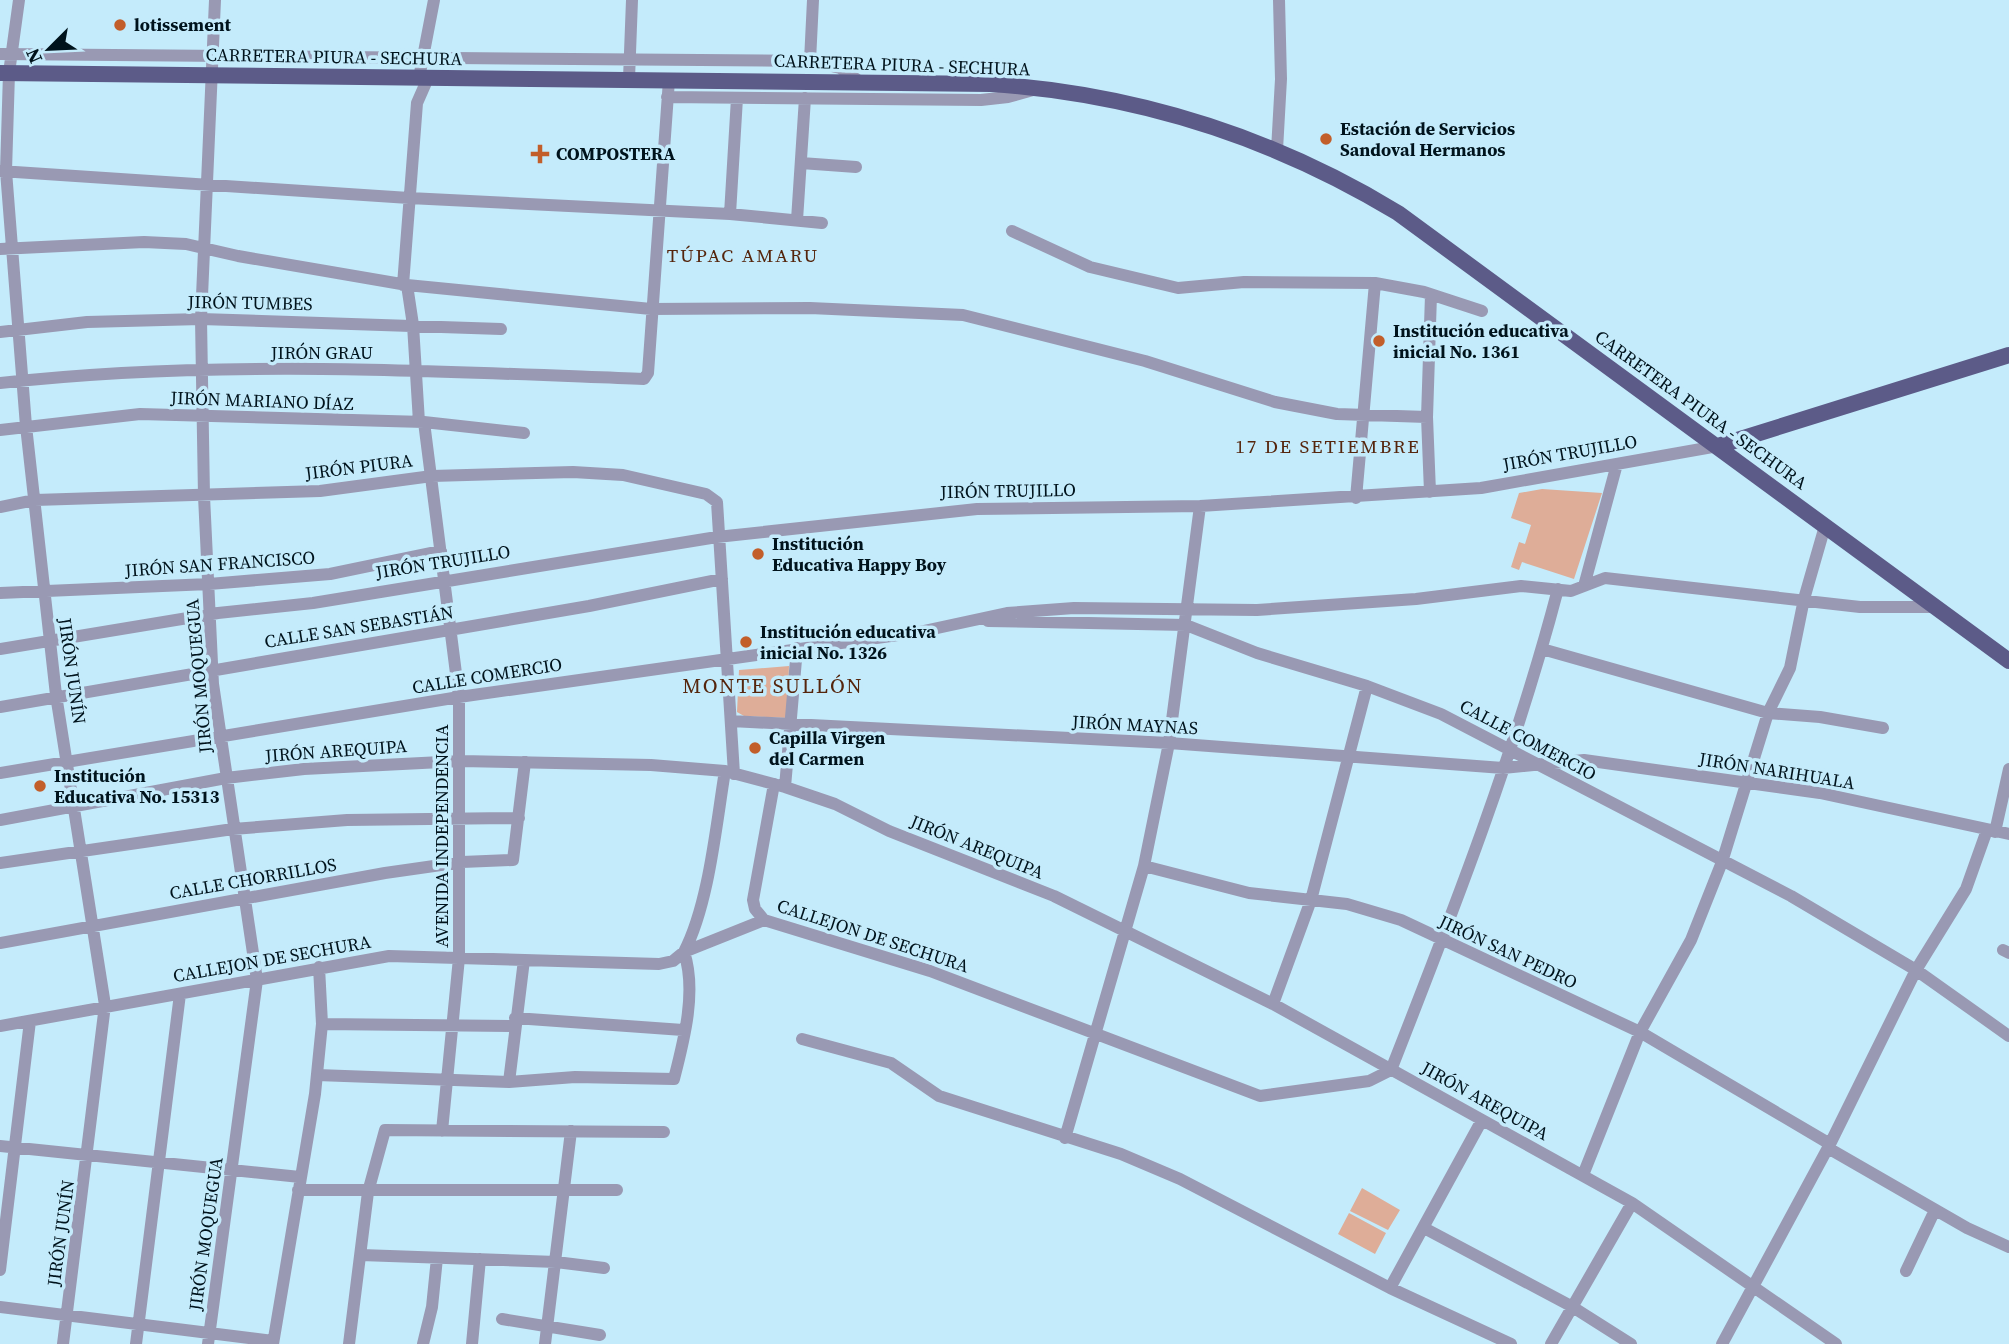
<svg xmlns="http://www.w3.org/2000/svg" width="2009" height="1344" font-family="'Source Serif 4',serif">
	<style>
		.green { fill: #dead98 }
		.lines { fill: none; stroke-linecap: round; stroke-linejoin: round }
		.minor { stroke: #9999b3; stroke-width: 12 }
		.major { stroke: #5c5b88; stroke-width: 16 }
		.poi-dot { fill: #c25e2a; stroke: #c4ebfb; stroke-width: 2.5 }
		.labels { text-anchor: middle; stroke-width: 7; stroke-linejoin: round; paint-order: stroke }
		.poi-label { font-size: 18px; font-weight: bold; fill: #00131c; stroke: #c4ebfb; text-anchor: start }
		.street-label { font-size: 18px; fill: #00131c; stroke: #c4ebfb }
		.neighbourhood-label { font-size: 19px; letter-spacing: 2px; fill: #55250c; stroke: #c4ebfb }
		.quarter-label { font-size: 21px; letter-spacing: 2px; fill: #55250c; stroke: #c4ebfb }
	</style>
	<rect width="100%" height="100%" fill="#c4ebfb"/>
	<path class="green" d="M1542,489l60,4 -28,86 -52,-17 -3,8 -8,-3 8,-25 6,2 6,-19 -20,-7 8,-25z
		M789,666l-2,52 -43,-2 -7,-4 2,-42z
		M1362,1188l38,22 -12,20 -38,-19z
		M1349,1213l37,20 -11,21 -37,-20z"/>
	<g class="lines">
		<path class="minor" d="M19,0l-10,73 -3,98 20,255 30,269 49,310 -42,339
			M0,54l810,7 30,7 19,13
			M810,61l3,-61
			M419,78l15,-78
			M629,79l3,-79
			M667,97l314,3 27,-3 25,-7
			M1277,150l4,-71 -2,-79
			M801,163l55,4
			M0,171l409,27 321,16 92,9
			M730,214l7,-116
			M797,220l8,-122
			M1012,231l78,36 88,21 66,-6 131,1 49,9 58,19
			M0,249l144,-7 42,2 52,12 169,29 244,24 159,-1 153,7 182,46 130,41 62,12 90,3
			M403,285l14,-182 11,-25
			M407,285l6,40 6,97
			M0,332l87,-10 114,-3 300,10
			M0,383c213,-24 430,-12 644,-4l4,-6 21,-293
			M424,422l35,275v261l-17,173
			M0,430l140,-16 284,8 100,11
			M1430,492l-3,-75 4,-122
			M1356,498l19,-215
			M0,507l35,-7 285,-9 112,-15 141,-4 50,3 83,19 11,8 17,272
			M1584,586l33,-122
			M0,593l209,-9 121,-10 111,-23
			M988,621l198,4 71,28 110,33 74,28 350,182 125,74 93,66
			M0,649l218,-36 95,-10 404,-66 260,-28 223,-3 281,-18 237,-42
			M1542,649l226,64 52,4 63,11
			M0,707l589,-101 133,-27
			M731,721l438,22 334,25 81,-8 236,33 189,41
			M0,773l459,-76 460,-65 88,-19 67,-5 183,2 159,-11 105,-13 50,5 34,-13 255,29h74
			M785,787l12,-139
			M0,820l226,-42 78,-9 157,-8 190,4 74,6 60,16 50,17 54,27 165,65 219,108 359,199 204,141
			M1995,832l14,-63
			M0,863l233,-34 114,-9 172,-2
			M1144,866l105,27 98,11 54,16 239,112 190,112
			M764,920l-9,-11 -2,-9 21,-116
			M0,943l385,-70 77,-11 51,-2 12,-98
			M2003,950l6,3
			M1273,1004l38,-104 56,-214
			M515,1018l168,12
			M322,1024l192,2
			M0,1026l389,-70 270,8 14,-3 11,-9 80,-32 166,51 330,125 109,-15 22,-11c62,-158 124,-317 167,-481
			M802,1039l89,24 48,33 182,58 59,25 210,109 121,56
			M317,1075l192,7 66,-5 99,2c10,-39 23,-88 10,-127 25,-48 32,-127 41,-181
			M509,1082l15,-122
			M1065,1138l79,-272 25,-123 31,-237
			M0,1146l300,31
			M1828,1148l139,80 42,19
			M1583,1175l57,-143 51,-92 31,-78 46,-149 22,-45 14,-69 21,-73
			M298,1190h319
			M1424,1228l147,78 60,38
			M361,1255l195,7 48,6
			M0,1270l30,-249
			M1906,1271l29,-61
			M1390,1288l92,-168
			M0,1307l273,34
			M502,1319l98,16
			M136,1344l44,-350
			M208,1344l49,-364 -44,-296 -9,-188 -3,-177 14,-319
			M273,1344l42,-250 7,-70 -3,-57
			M349,1344l19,-152 17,-62 279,2
			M423,1344l9,-37 5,-49
			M472,1344l8,-85
			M545,1344l26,-213
			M1551,1344l81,-141
			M1722,1344l108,-200 86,-174 50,-81 21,-59"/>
		<path class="major" d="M0,73l991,11c146,10 282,53 407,129l611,448
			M1718,446l291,-91"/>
	</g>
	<g class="poi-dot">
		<circle cx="120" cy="25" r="7"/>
		<circle cx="1326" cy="139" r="7"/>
		<path d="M536.5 143.5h7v7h7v7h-7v7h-7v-7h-7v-7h7z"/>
		<circle cx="1379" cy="341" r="7"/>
		<circle cx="758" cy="554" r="7"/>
		<circle cx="746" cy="642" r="7"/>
		<circle cx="755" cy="748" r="7"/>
		<circle cx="40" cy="786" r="7"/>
	</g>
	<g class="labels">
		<g class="poi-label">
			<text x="134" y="31">lotissement</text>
			<text x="1340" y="135">Estación de Servicios<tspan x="1340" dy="21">Sandoval Hermanos</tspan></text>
			<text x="556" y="160">COMPOSTERA</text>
			<text x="1393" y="337">Institución educativa<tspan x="1393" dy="21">inicial No. 1361</tspan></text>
			<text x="772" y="550">Institución<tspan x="772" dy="21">Educativa Happy Boy</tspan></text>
			<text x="760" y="638">Institución educativa<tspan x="760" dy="21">inicial No. 1326</tspan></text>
			<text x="769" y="744">Capilla Virgen<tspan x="769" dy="21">del Carmen</tspan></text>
			<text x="54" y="782">Institución<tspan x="54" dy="21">Educativa No. 15313</tspan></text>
		</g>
		<g class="street-label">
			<text transform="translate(334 57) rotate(1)" y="6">CARRETERA PIURA - SECHURA</text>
			<text transform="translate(902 65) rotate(2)" y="6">CARRETERA PIURA - SECHURA</text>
			<text transform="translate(250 303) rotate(1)" y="6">JIRÓN TUMBES</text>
			<text x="322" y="359">JIRÓN GRAU</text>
			<text transform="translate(262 401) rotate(2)" y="6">JIRÓN MARIANO DÍAZ</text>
			<text transform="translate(1701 410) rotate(36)" y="6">CARRETERA PIURA - SECHURA</text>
			<text transform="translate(1570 453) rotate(-10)" y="6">JIRÓN TRUJILLO</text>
			<text transform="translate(359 467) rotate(-7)" y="6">JIRÓN PIURA</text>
			<text transform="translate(1008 491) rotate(-1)" y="6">JIRÓN TRUJILLO</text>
			<text transform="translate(443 562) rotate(-9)" y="6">JIRÓN TRUJILLO</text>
			<text transform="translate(220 564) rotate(-4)" y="6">JIRÓN SAN FRANCISCO</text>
			<text transform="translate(359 627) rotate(-9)" y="6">CALLE SAN SEBASTIÁN</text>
			<text transform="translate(72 671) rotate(82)" y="6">JIRÓN JUNÍN</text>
			<text transform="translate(199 676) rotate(-95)" y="6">JIRÓN MOQUEGUA</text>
			<text transform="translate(487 676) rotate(-9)" y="6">CALLE COMERCIO</text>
			<text transform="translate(1135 725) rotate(3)" y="6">JIRÓN MAYNAS</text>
			<text transform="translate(1528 740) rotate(28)" y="6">CALLE COMERCIO</text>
			<text transform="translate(336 751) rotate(-4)" y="6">JIRÓN AREQUIPA</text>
			<text transform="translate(1777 771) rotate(9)" y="6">JIRÓN NARIHUALA</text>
			<text transform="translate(442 836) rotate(-90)" y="6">AVENIDA INDEPENDENCIA</text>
			<text transform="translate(977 847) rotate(22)" y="6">JIRÓN AREQUIPA</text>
			<text transform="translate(253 879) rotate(-10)" y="6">CALLE CHORRILLOS</text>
			<text transform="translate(873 936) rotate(18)" y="6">CALLEJON DE SECHURA</text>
			<text transform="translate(1508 952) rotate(25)" y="6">JIRÓN SAN PEDRO</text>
			<text transform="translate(272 959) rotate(-10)" y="6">CALLEJON DE SECHURA</text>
			<text transform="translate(1485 1101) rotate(29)" y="6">JIRÓN AREQUIPA</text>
			<text transform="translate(61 1233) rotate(-82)" y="6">JIRÓN JUNÍN</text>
			<text transform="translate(206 1234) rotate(-82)" y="6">JIRÓN MOQUEGUA</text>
		</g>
		<g class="neighbourhood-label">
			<text x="743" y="262">TÚPAC AMARU</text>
			<text x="1328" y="453">17 DE SETIEMBRE</text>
		</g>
		<g class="quarter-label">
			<text x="773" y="693">MONTE SULLÓN</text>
		</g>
	</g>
	<g transform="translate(49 49) rotate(246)" stroke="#c4ebfb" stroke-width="5" paint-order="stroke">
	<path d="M0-5L12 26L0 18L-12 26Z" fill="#00131c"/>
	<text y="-10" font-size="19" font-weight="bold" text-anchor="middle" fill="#00131c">N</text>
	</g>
</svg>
